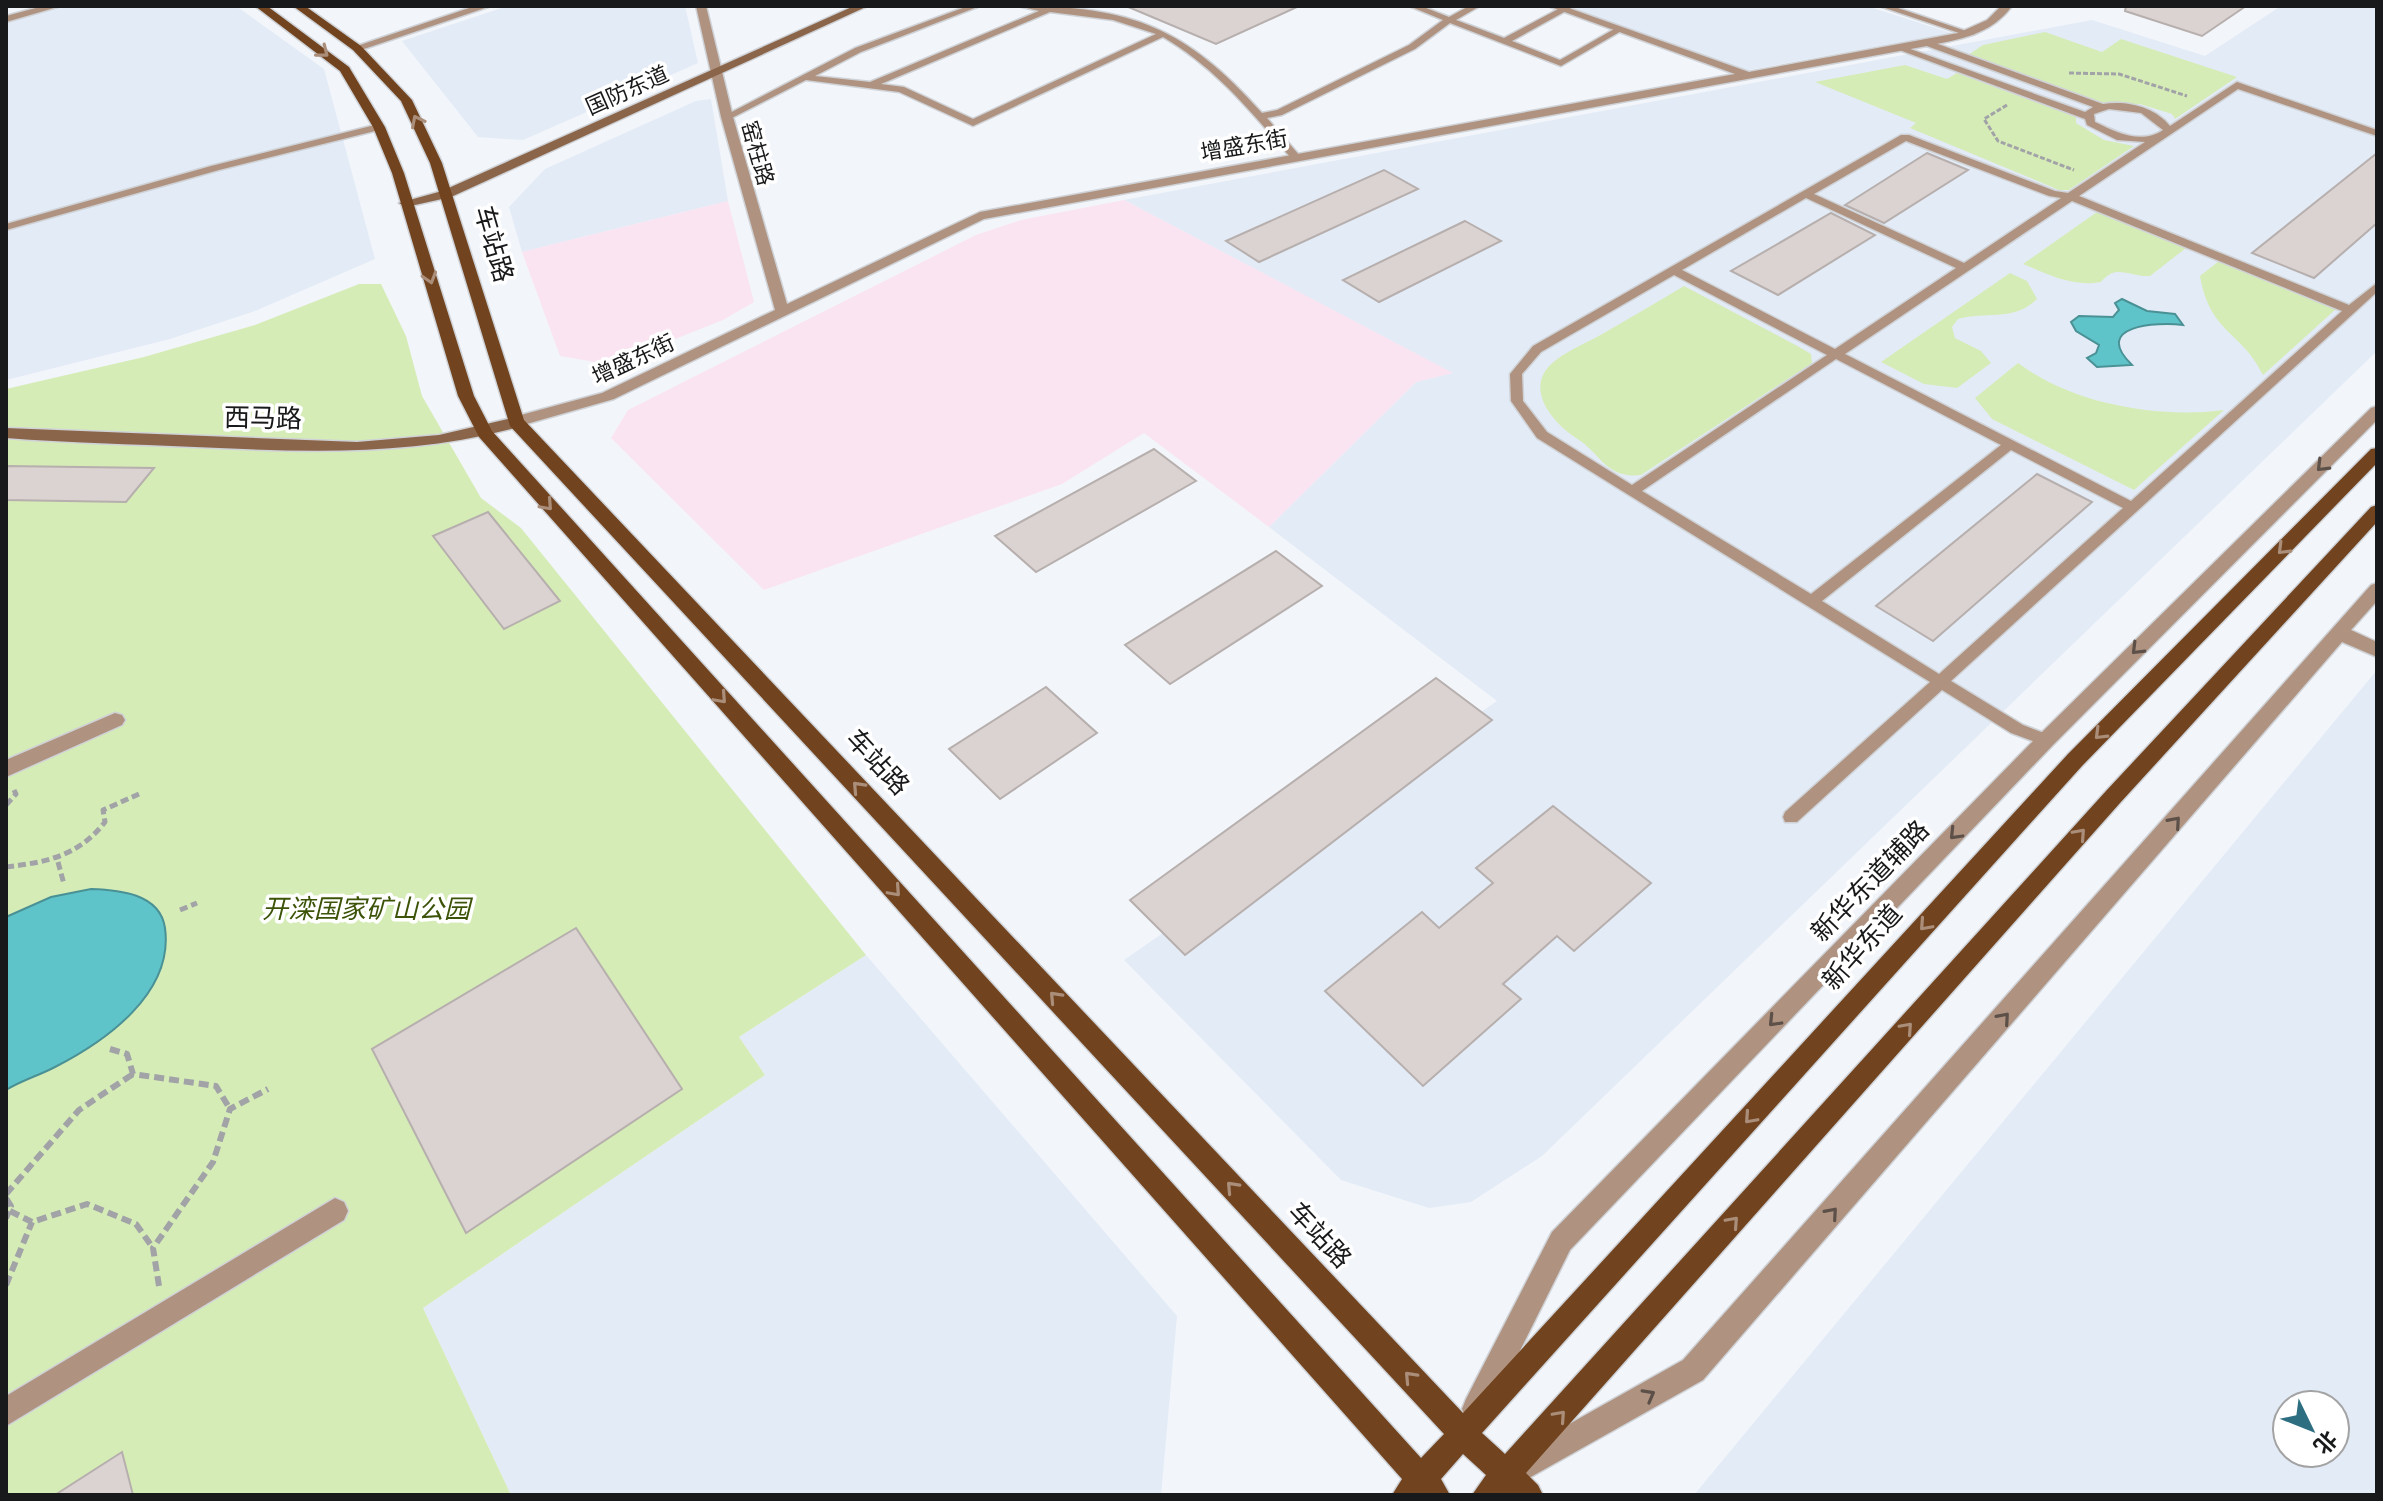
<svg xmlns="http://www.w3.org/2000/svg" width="2383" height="1501" font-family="'PT Serif','Noto Sans SC',serif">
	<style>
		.built { fill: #e3ebf6; fill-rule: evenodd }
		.education { fill: #fae4f1 }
		.green { fill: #d6ecb7 }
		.water { fill: #5fc4c9; stroke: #4a9195; stroke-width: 2 }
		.building { fill: #dad3d1; stroke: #b6afad; stroke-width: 2 }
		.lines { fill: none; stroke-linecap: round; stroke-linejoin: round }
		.lane-casing { stroke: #cfd2d6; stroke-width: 3 }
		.street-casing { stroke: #cfd2d6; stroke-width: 3 }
		.secondary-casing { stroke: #cfd2d6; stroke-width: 3 }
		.primary-casing { stroke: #cfd2d6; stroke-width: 3 }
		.path-far2 { stroke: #a1a3a7; stroke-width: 3; stroke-dasharray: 5 2; stroke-linecap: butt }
		.path-far1 { stroke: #a1a3a7; stroke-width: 5; stroke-dasharray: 8 4; stroke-linecap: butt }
		.path { stroke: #a1a3a7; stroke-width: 6; stroke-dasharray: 10 5; stroke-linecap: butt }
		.lane { fill: #af9380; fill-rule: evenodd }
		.street { fill: #af9380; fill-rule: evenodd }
		.secondary { fill: #8b6549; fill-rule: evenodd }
		.primary { fill: #71431f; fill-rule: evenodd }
		.oneway { stroke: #aa8e79 }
		.oneway2 { stroke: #5c5048 }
		.labels { text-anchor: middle; stroke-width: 7; stroke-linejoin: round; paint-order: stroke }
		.far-street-label { font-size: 22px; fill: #18191b; stroke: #fff }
		.street-label { font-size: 26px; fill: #18191b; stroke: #fff }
		.park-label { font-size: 26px; font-style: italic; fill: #3c5308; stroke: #fff }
	</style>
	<rect width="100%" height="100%" fill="#f2f5fa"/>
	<path class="built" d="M63,6h173l88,63 51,190 -120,52 -85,28 -164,41v-360z
		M508,6h177l13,57 -175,77 -45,-3 -76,-96z
		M1577,6h290l84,27 -208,38 -173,-62z
		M2281,6h96v345l-835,805 -71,46 -42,6 -88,-28 -217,-220 373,-259 -228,-174 147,-145 36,-9 -328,-173 968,-180 113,36z
		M711,99l17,102 -206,51 -13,-45 36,-38 151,-68z
		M2377,670v825h-683zM2287,1405h48v48h-48z
		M866,955l311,361 -16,179h-650l-88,-187 342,-233 -26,-38z"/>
	<path class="education" d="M1124,200l329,173 -37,9 -147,145 -125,-94 -82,51 -298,106 -153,-152 17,-28 348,-175 45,-15z
		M728,201l26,101 -31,18 -53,21 -75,21 -35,-6 -38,-104z"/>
	<path class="green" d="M2045,32l57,20 19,-13 116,38 -62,42 -3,-5 -32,-10h-35l-137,-49 15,-10z
		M1905,65l42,14 10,-6 119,44v6l28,17 30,6 -65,44h-10l-149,-62 6,-5 -101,-41z
		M2097,212l89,36 -36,28c-21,1 -34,-13 -49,6 -29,5 -52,-7 -78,-18z
		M2219,261l117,48 -73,66c-22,-45 -53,-41 -63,-99z
		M2010,273l17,8 10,18c-23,23 -50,12 -79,20l-6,8 3,11 26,13 10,12 -34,25 -33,-4 -43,-22z
		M359,284h22l25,52 16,60 59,102 40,30 345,427 -127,82 26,38 -342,233 88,187h-505v-1106l138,-32 111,-32z
		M1684,286l117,62 10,6 1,9 -171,112c-36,4 -40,-22 -65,-37 -26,-17 -54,-53 -20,-78 14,-11 33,-18 48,-27 27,-16 54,-31 80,-47z
		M2018,363c54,41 140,56 206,47l-90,80 -142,-71 -17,-21z"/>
	<path class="water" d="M2122,299l25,12 28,3 8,11c-26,-3 -92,0 -51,40l-35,2 -10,-9 9,-5 3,-8 -23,-14 -5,-9 8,-6 34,1 6,-7 -4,-7z
		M91,889c27,1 69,4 74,39 9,65 -59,113 -110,139 -17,9 -33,13 -49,23v-173l45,-20z"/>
	<path class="building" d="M1126,6h173l-83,38z
		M2126,6h120l-44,30 -77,-25z
		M1927,153l41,17 -84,53 -39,-18z
		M2377,153v70l-63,55 -62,-25z
		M1384,170l34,19 -159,73 -33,-21z
		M1831,213l44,22 -97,60 -47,-24z
		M1465,221l36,20 -122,61 -36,-22z
		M1154,449l42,32 -160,91 -41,-36z
		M6,466l148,2 -28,34 -120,-2z
		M2037,474l55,28 -159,139 -57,-35z
		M488,512l72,89 -56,28 -71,-93z
		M1276,551l46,35 -152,98 -45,-39z
		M1436,678l56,42 -307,235 -55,-55z
		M1046,687l51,46 -97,66 -51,-50z
		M1553,806l98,77 -77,68 -17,-15 -54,48 18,15 -98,87 -98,-95 97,-79 17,16 54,-45 -17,-15z
		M576,928l106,161 -216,144 -94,-184z
		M122,1452l11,43h-78z"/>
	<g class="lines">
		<g class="lane-casing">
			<path id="lane" d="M968,6h12l-119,46 -46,24 55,6 169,-71 -21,-5c114,0 168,22 244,107l15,-3 132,-65 34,-25 -34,-14h12l28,11 20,-11h11l-24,14 48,18 60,-32h11l-63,35 48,19 56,-32 7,2 -62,36 -111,-43 -35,26 -133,66 -15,3 33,38 -5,3 -4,-1c-39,-45 -75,-90 -128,-121l-190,89 -74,-34 -93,-12 -76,39 -8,-2 133,-69zM1050,12l63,8 43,14 -183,85 -69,-32 -23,-3z
				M1879,6h13l83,28 -7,2z
				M1927,40l176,64c24,-4 52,3 67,22l67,-44 140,48v6l-139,-47 -159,107 270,109 28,-22v9l-426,389 72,44 29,11 2,4 -2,4 -6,2 -35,-13 -69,-43 -145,132h-12l-2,-5 2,-5 145,-130 -393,-244 -26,-37 -1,-27 23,-28 368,-211h8l146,56 13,2 77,-51 -28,-2 -30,-15 -2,-6 -191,-71 8,-2 183,66 8,-5 -169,-62v-4zM2109,109l32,4 22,17c-22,15 -47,2 -68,-8l-1,-8zM1906,141l143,55 12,2 -97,65 -150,-69zM1806,198l150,70 -121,81 -153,-79zM2072,201l270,110 -211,190 -286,-147zM1674,275l153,80 -195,130 -85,-53 -24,-31 -1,-27 19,-22zM1836,359l165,86 -190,149 -169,-103zM2011,450l112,58 -184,166 -117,-73z
				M379,124l4,1v4l-164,41 -213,60v-6l205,-58z"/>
		</g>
		<g class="street-casing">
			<path id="street" d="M43,6h18l-55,16v-6z
				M475,6h16l-130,44 -10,-2z
				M696,6h10l27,111 54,187 193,-92 755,-138 -187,-68h15l186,66 209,-39 29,-13 14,-14h11c-21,29 -52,33 -85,40l-943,173 -370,180 -98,28 -6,-1v-8l92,-25 173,-83 -54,-193z
				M2377,406v14l-324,325 -483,505 -84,169 -10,4 -10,-4 -4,-10 4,-10 86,-167 487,-497 332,-327z
				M2377,583v18l-26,29 26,12v15l-35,-15 -639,738 -174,98 -10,4 -10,-4 -4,-10 4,-10 174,-98 688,-775z
				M115,713l7,2 3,5 -3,5 -116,52v-17z
				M335,1198l9,4 4,9 -4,9 -338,206v-30z"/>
		</g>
		<g class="secondary-casing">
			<path id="secondary" d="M854,6h14l-417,191 -45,10 -7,-4 43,-12z
				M516,417l8,5 -2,4c-109,31 -216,26 -327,21 -63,-3 -126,-4 -189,-9v-10l351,14 82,-7z"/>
		</g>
		<g class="primary-casing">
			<path id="primary" d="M255,6h12l82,61 36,60 19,46 70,223 18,35 929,1027 23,-24 -934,-1008 -80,-263 -29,-62 -48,-51 -60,-44h12l56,40 51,54 30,63 82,257 939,993 605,-659 303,-305 6,-1v15l-295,303 -600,667 23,21 601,-663 265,-284 6,-2v17l-257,281 -594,670 12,12 5,10h-71l14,-20 -23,-21 -22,25 9,16h-58l10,-16 -923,-1042 -21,-41 -66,-223 -19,-46 -33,-56z"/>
		</g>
		<path class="path-far2" d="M2069,73l50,1 68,22
			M2007,105l-23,14 14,22 76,29"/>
		<path class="path-far1" d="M6,805l10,-11 -2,-4
			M58,862l6,22
			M6,867c42,-5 72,-11 99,-45l-2,-12 36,-16
			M180,910l17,-7"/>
		<path class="path" d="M110,1049l17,5 6,20 83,12 14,23
			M6,1194l73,-84 54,-36
			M6,1198l5,8 -5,12
			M10,1211l22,11 55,-18 49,20 17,24
			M6,1285l26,-63
			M159,1286l-6,-38 60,-86 17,-53 38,-20"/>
		<use href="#lane" class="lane"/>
		<use href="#street" class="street"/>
		<use href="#secondary" class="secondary"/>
		<use href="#primary" class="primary"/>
	</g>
	<defs><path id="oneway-chevron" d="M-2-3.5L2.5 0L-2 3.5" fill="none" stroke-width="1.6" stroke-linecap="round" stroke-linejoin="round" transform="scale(2)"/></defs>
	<g class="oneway">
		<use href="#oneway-chevron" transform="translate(323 52) rotate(38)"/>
		<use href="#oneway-chevron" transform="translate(417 121) rotate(-117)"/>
		<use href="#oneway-chevron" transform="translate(430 278) rotate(73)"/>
		<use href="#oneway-chevron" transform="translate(547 505) rotate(48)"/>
		<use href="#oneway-chevron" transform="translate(2283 549) rotate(135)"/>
		<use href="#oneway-chevron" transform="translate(721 698) rotate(48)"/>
		<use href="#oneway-chevron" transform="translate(2100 734) rotate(135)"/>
		<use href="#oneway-chevron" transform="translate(858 787) rotate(-133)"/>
		<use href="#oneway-chevron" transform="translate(2080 834) rotate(-48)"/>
		<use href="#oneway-chevron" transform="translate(895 891) rotate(48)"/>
		<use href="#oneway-chevron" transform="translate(1925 925) rotate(132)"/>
		<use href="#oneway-chevron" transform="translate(1055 997) rotate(-133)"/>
		<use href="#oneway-chevron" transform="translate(1907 1028) rotate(-48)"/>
		<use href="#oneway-chevron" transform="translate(1750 1118) rotate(132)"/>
		<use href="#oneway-chevron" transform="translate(1232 1187) rotate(-133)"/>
		<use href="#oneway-chevron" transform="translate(1733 1222) rotate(-48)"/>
		<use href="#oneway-chevron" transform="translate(1410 1377) rotate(-133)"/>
		<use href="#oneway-chevron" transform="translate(1560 1416) rotate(-48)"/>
	</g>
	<g class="oneway2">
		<use href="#oneway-chevron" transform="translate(2322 466) rotate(135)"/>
		<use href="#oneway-chevron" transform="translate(2137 649) rotate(135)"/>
		<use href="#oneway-chevron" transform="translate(2175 822) rotate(-49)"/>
		<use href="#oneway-chevron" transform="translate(1955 834) rotate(134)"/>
		<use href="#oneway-chevron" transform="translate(2004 1018) rotate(-49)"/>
		<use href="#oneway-chevron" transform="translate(1774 1021) rotate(134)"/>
		<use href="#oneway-chevron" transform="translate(1832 1213) rotate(-49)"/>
		<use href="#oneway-chevron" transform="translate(1649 1395) rotate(-29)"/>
	</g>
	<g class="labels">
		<g class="far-street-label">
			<text transform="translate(627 90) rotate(-24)" y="8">国防东道</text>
			<text transform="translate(1244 145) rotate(-10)" y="8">增盛东街</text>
			<text transform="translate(758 153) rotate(74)" y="8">窑柱路</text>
			<text transform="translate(633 359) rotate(-25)" y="8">增盛东街</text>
		</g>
		<g class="street-label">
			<text transform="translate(494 244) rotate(74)" y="9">车站路</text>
			<text transform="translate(263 418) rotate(1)" y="9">西马路</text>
			<text transform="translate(878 762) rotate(47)" y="9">车站路</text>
			<text transform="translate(1870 881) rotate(-46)" y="9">新华东道辅路</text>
			<text transform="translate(1862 947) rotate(-48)" y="9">新华东道</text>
			<text transform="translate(1320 1235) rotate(47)" y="9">车站路</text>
		</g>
		<g class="park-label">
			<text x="366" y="918">开滦国家矿山公园</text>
		</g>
	</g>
	<rect width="2383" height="1501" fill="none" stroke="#18191b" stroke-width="16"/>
	<g transform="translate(2311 1429) rotate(133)"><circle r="38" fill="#ffffff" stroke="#a3a3a4" stroke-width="2"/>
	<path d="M0-6L14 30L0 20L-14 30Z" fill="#2d6e81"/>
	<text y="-12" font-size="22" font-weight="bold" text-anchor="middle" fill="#18191b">北</text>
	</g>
</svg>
